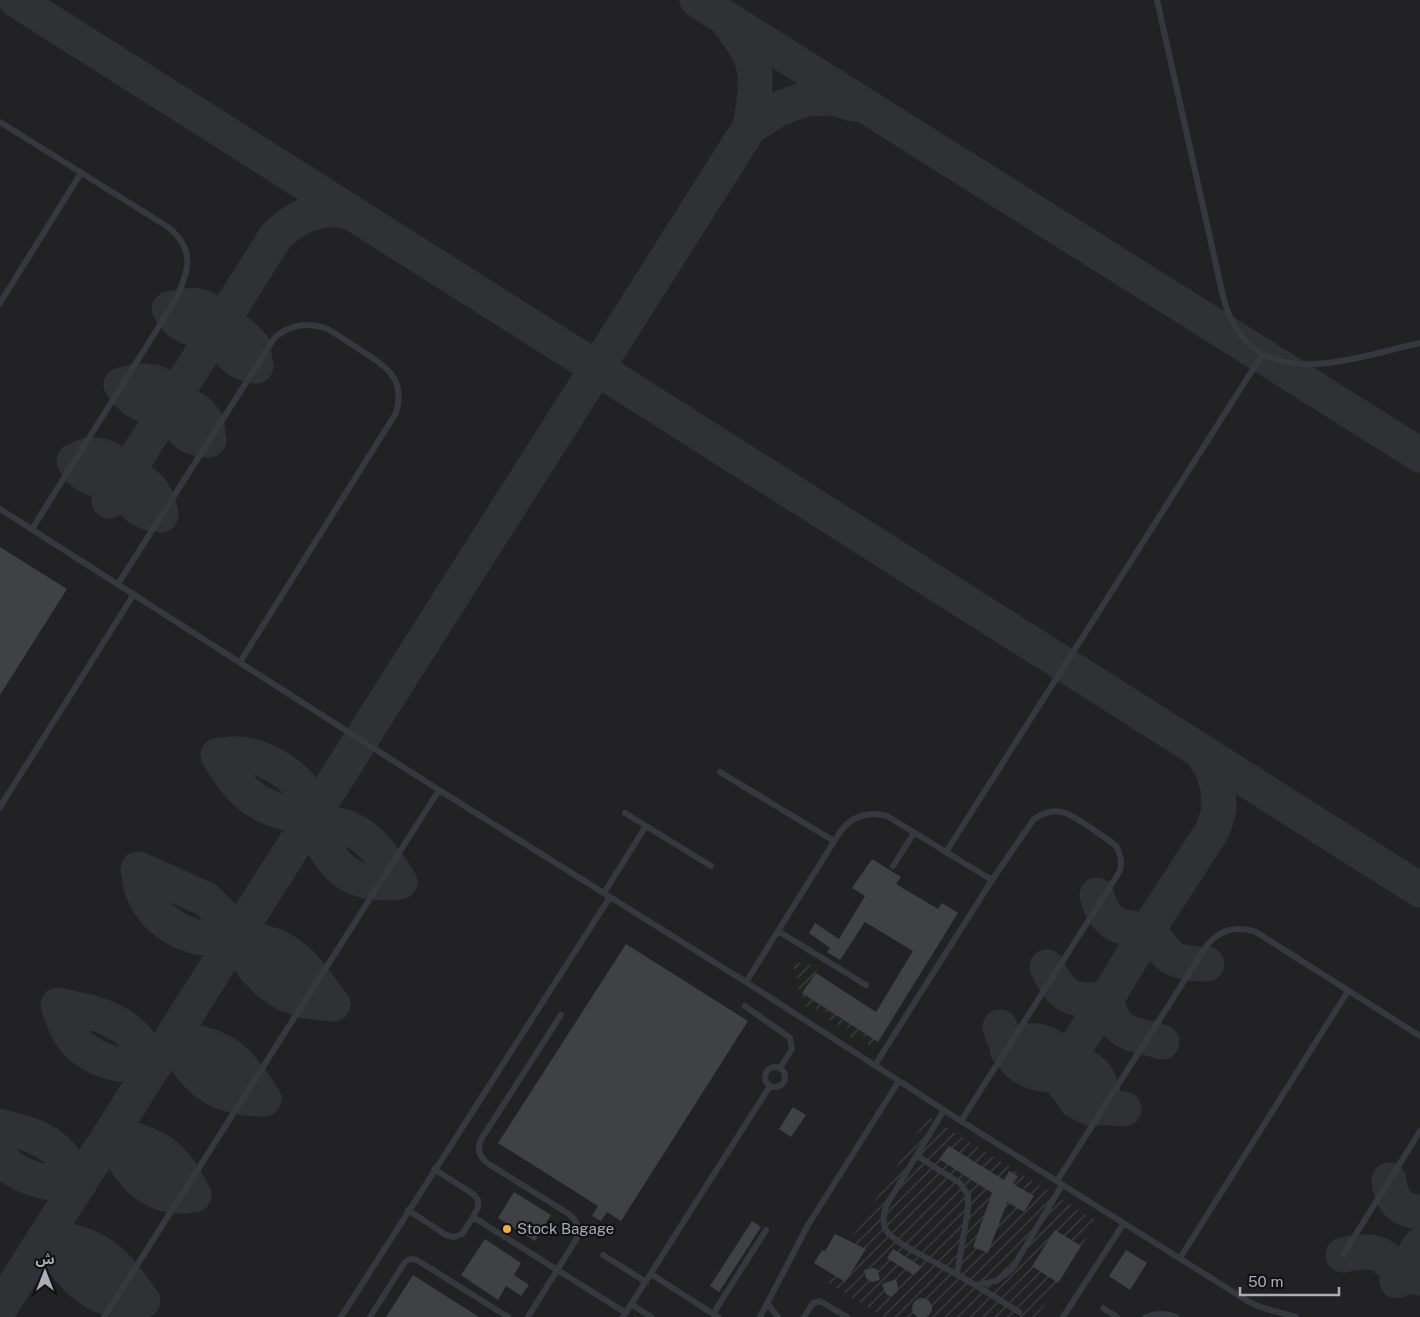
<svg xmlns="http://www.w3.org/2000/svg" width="1420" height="1317" font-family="'Public Sans','Noto Sans Arabic',sans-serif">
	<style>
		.built { fill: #222225 }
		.industrial { fill: url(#industrial-furrows) }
		.garden { fill: url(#garden-furrows) }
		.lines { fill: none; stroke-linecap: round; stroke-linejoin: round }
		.taxiway { stroke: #303135; stroke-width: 35 }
		.building { fill: #404145 }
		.lane { stroke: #37383d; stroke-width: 6 }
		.poi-dot { fill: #f2b134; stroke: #111113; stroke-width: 2 }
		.labels { text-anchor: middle; stroke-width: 4.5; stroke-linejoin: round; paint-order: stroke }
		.poi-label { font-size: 15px; fill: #a8adb8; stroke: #111113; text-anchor: start }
	</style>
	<defs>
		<pattern id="industrial-furrows" width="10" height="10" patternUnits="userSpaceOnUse" patternTransform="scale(1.25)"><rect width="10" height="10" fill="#222225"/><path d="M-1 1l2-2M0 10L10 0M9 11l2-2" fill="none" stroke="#3f3f43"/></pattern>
		<pattern id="garden-furrows" width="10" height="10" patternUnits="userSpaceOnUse" patternTransform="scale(1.25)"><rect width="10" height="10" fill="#1e261f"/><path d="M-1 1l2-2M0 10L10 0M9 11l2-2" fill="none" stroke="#3c433d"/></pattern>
	</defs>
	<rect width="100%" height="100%" fill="#161618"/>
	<path class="built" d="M0,0h1420v1317h-1420z"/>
	<path class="industrial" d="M928,1116l169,105 -60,96h-153l-59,-36z"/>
	<path class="garden" d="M797,962l8,3h15l-17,28 72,47 -6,8 -2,-9h-5l2,-3h-3l-5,3h-4l-3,-4v-7h-3l-1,-3 -4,3 -3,-2 -2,-8 -4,4 -2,-1v-6l-6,-4 -5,3 -3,-1 -1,-8 -3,5 -7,-4 2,-6 -8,-6 -1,-14 -5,-13z"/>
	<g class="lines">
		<path class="taxiway" d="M16,0l1404,890
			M697,0l723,455
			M729,23c9,12 20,26 24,41 5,16 0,47 -3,63l28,-18 27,-10 28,-1 20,6
			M256,366c-57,-8 -13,-77 -87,-57l10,13 14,7 14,1 12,-4 21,7 13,13 3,20
			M121,385c9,14 22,23 39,20 4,0 8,-2 12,-2 13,-1 30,8 35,21 1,5 1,11 2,16 -6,-1 -14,-1 -19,-4 -32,-20 -3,-70 -69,-51
			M109,501l167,-265c21,-21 52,-34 80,-21
			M161,515c-19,-1 -31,-10 -35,-30 0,-2 0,-5 -1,-7 -4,-16 -21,-25 -36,-23 -5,1 -10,4 -15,6 6,13 20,21 35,19 5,0 10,-3 15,-3 22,-1 35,19 37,38
			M138,869c1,7 2,16 5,23 11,28 42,47 72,47 25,1 42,-2 66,10 23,12 36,35 52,55
			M138,869l68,30 15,15 34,55 14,14 17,11 19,7 28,3
			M400,882c-13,-21 -28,-44 -52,-54 -11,-5 -25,-6 -37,-9 -49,-10 -68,-19 -93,-64 7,0 16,-2 23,-1 22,2 56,20 65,42 2,7 2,15 4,23 2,7 7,14 10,20 19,38 40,47 80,43
			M1097,895c7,29 24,36 52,33 18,30 23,36 58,36
			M1047,967c16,33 24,33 59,33 11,38 25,32 56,42
			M58,1005c47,10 72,15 97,59 -9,0 -19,2 -28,1 -19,-1 -43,-11 -55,-28 -7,-9 -10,-21 -14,-32z
			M1000,1027c8,25 14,41 41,47 9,2 15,0 21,-6l2,16 12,17 16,8 12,-2 20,2
			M172,1037c23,43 42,62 92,62
			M172,1037c51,9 65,18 92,62
			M1007,1049c5,-2 10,-6 15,-7 17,-5 36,4 44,19 28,4 38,19 38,46
			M1062,1068l44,-68 43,-72 63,-97 7,-20 -1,-22 -6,-20 -11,-18
			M0,1126c43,12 58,16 80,57
			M111,1134c44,9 63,19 83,61 -45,7 -67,-24 -83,-61z
			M0,1157c10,14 34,24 52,26 9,0 18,-1 28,0
			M1389,1180c2,19 10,31 31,32
			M46,1236c16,27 36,57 69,64 9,2 19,1 28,1
			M46,1236c54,9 66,21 97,65
			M1343,1255c30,-6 39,-5 58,20l19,3
			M1397,1281l23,-36
			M0,1308l750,-1181"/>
	</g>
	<path class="building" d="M0,547l67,42 -67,106z
		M872,859l29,18 -5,7 42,25 4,-6 16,10 -80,129 -76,-49 14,-20 60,39 37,-61 -48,-29 -25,38 -13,-8 3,-4 -21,-15 6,-10 24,16 26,-43 -13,-8z
		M626,944l122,77 -127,200 -14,-9 -6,9 -9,-5 6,-10 -100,-63z
		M793,1107l13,8 -15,22 -12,-8z
		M949,1146l55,34 5,-9 9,5 -5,8 21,12 -10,16 -17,-10 -19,51 -15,-6 19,-54 -53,-34z
		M514,1192l37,23 -16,26 -37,-23z
		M752,1221l9,6 -42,65 -9,-6z
		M1055,1230l26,16 -23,37 -26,-17z
		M835,1234l31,15 -21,33 -31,-19 8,-13 3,1z
		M485,1239l36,24 -7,12 15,10 -8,11 -15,-10 -8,14 -37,-25z
		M893,1249l29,18 -8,8 -27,-17z
		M1126,1250l21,13 -17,27 -21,-14z
		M873,1268l5,2 2,10 -8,2 -6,-4 -2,-8z
		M413,1275l66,42h-93z
		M896,1279l2,9 -1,4 -6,4 -4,-1 -2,-3 -3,-8z
		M912 1308a10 10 0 1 1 20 0a10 10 0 1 1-20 0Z"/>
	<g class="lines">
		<path class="lane" d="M1157,0l66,296c26,103 124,63 197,47
			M0,122l168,105c28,23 21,42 8,72l-144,230
			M0,303l81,-130
			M0,509l439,281 307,192 215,139 285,179 14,7 36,10
			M118,584l157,-247c17,-13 33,-15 53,-8 11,7 22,14 34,22 25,16 44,28 34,62l-156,249
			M720,772l114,69
			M0,807l134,-213
			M625,813l86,53
			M946,852l316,-497
			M893,866l21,-33
			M604,893l42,-67
			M778,931l88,54
			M746,982l94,-150c12,-16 28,-21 47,-16l105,64
			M745,1006l45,32 2,11 -12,19
			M875,1065l117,-185 42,-61c23,-16 36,-5 57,9 8,6 17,11 25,18 5,9 6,15 4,25l-159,250
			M765 1077a10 10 0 1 1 20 0a10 10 0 1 1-20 0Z
			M944,1110l-58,96c-3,9 -4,18 1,26 9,12 54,33 69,42 22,12 42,25 63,38
			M917,1156l43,27 8,12v14l-11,65
			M1057,1181l148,-233c13,-18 30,-23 51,-16l164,104
			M408,1210l38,25 8,2 8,-3 11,-17 5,-10v-7l-5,-6 -39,-25
			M473,1217l153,96
			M603,1255l43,27
			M1343,1255l77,-124
			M1180,1258l168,-267
			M651,1274l67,43
			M976,1285l20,-4 16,-12 50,-84
			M767,1303l11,14
			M631,1304l20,13
			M1103,1308l14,9
			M713,1314l53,-84
			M104,1317l335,-527
			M341,1317l269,-420
			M370,1317l35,-55 5,-3 7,1 91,57
			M528,1317l49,-79c3,-11 0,-18 -8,-24l-82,-51c-8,-7 -11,-15 -5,-25l79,-123
			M623,1317l147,-231
			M760,1317l48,-92 91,-144
			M804,1317l9,-14 7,-2 27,16
			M1063,1317l61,-94
			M1146,1317c10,-4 20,-4 30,0"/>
	</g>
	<circle class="poi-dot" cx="507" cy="1229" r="5"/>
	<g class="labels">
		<g class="poi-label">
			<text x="517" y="1234">Stock Bagage</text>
		</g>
	</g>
	<g transform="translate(45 1272)" stroke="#111113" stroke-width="4" paint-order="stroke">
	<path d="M0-4L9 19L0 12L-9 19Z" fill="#a8adb8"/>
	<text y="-8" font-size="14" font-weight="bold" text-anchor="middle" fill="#a8adb8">ش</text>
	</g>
	<path d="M1240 1287v8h99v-8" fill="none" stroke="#a8adb8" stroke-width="2.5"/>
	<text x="1248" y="1287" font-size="15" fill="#a8adb8" stroke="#111113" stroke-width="4" paint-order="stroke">50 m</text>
</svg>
